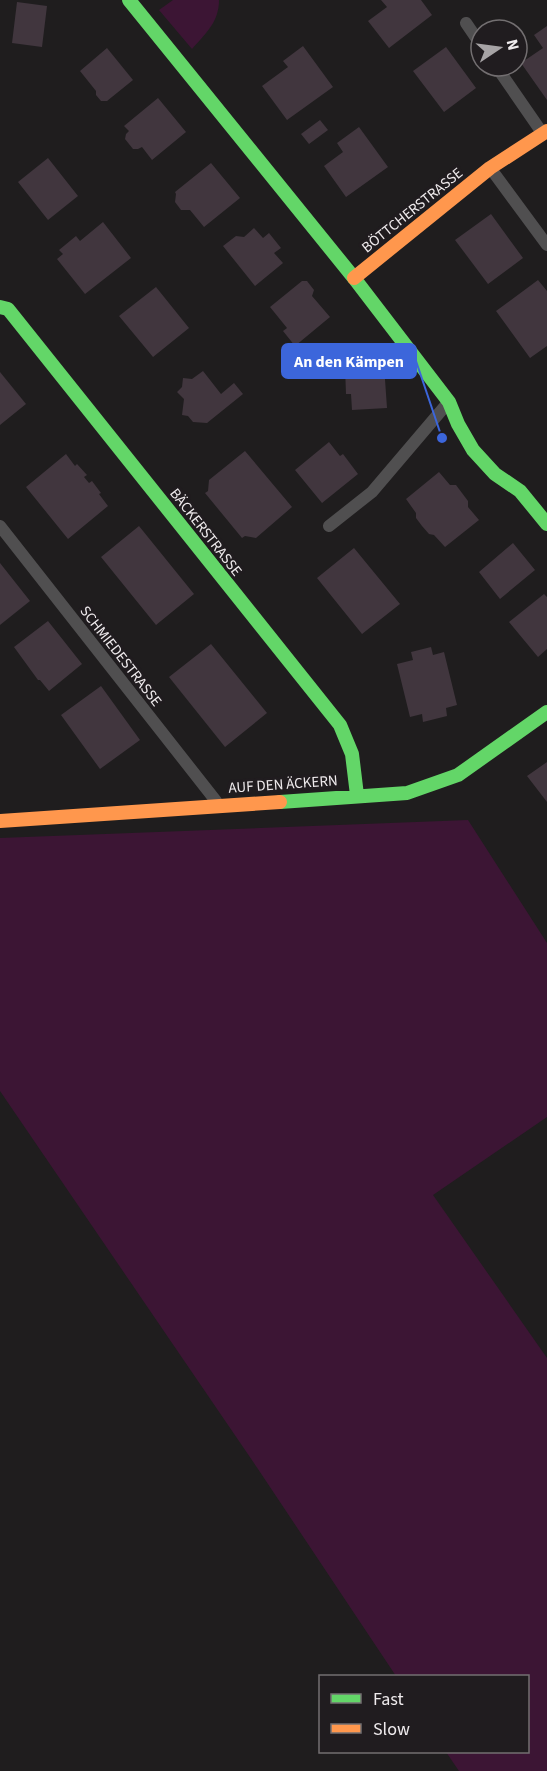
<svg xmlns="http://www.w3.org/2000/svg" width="547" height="1771" font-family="'Source Sans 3',sans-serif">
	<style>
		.green { fill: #3c1534 }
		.building { fill: #41363e }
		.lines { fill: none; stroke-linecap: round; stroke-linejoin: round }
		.lane { stroke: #504f50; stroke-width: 12 }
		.fast { stroke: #63d668; stroke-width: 14 }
		.slow { stroke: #ff974d; stroke-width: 14 }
		.labels { text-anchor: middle; stroke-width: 6; stroke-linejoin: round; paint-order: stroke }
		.street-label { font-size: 15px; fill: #efebed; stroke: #201c1f }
		.leader { fill: none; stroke: #3c66db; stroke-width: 2 }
		.callout-dot { fill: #3c66db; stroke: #201c1f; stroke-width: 2 }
		.callout { fill: #3c66db; stroke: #3c66db; stroke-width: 2 }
		.callout-label { font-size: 16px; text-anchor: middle; font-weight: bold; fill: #fff }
	</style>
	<rect width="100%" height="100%" fill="#1f1d1e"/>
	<path class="green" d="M173,0h46c0,22 -13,33 -27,49l-33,-39z
		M468,820l79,123v174l-114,78 114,163v413h-88l-13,-19h82v-76h-132l-138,-207 -258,-378v-253z"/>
	<path class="building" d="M381,0h40l11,15 -43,33 -21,-27 19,-14z
		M17,2l30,4 -5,41 -30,-4z
		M547,26v74l-26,-37 22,-15 -9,-13z
		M303,46l30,41 -46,33 -25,-34 26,-19 -5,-6z
		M446,47l30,41 -32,24 -31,-41z
		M107,48l26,32 -26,21h-6l-5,-6v-4l-16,-20z
		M158,98l28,34 -34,28 -10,-13 -4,2h-5l-8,-10 1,-5 3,-3 -5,-5z
		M320,120l8,10 -19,14 -8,-10z
		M359,127l29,40 -42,30 -22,-31 19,-14 -6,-9z
		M48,158l30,38 -30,24 -30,-38z
		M211,163l29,35 -36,29 -14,-17h-9l-6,-8 1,-8 -1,-2z
		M491,214l32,44 -35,26 -33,-44z
		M103,222l28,36 -46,36 -28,-35 6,-5 -4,-4 17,-14 4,5z
		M254,228l9,10 6,-5 12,15 -7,5 9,10 -28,23 -32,-40 13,-10 8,1z
		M538,280l9,11v55l-17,12 -34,-47z
		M302,281h5l7,9 -2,6 18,21 -35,29 -12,-15 4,-3 -17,-21z
		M156,287l33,41 -36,29 -34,-41z
		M384,365l3,43 -35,2 -1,-16h-5l-1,-27z
		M203,371l18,23 13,-11 9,11 -36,29 -14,-1 -5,-6 -6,-1 2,-16 -7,-7 5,-5 1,-9 9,1z
		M0,372l26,32 -26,21z
		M329,442l11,14 3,-2 15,20 -36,29 -27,-33z
		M245,451l47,56 -36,31 -11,-2 -3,2 -37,-45 3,-2 1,-11z
		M66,454l9,12 2,-2 10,11 -3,2 5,6 3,-2 9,12 -2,1 9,12 -40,33 -42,-52z
		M439,472l11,13h6l12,16v6l11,13 -34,27 -11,-12 -5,-1 -7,-8 -6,-8v-5l-10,-14z
		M139,526l55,68 -38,31 -55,-68z
		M513,543l22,27 -35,29 -21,-27z
		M354,548l46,56 -38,30 -45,-56z
		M0,563l30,38 -30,24z
		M544,594l3,3v52l-9,8 -29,-35z
		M48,621l34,43 -33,27 -9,-11h-2l-24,-33z
		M211,644l56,69 -42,34 -56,-70z
		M431,647l2,8 11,-3 13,53 -11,3 1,8 -24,6 -1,-8 -12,3 -13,-53 16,-4 -2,-8z
		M101,686l39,54 -40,29 -39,-54z
		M547,762v40l-20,-26z"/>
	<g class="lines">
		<path class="lane" d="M466,23l15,22
			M496,66l47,68
			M491,169l56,76
			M0,526l216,275
			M329,526l43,-34 74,-87"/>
		<path class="fast" d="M129,0l225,278 95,124 9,22 15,26 22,24 25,17 27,33
			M0,307l8,2 332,416 12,29 5,41
			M280,802l127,-9 51,-18 89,-63"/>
		<path class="slow" d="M354,278l136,-110 57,-37
			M0,821l280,-19"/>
	</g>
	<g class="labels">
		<g class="street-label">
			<text transform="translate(412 210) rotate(-39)" y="5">BÖTTCHERSTRASSE</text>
			<text transform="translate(206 532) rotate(52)" y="5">BÄCKERSTRASSE</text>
			<text transform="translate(121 656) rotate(52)" y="5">SCHMIEDESTRASSE</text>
			<text transform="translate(283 784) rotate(-4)" y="5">AUF DEN ÄCKERN</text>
		</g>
	</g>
	<path class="leader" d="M442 438L416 361"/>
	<circle class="callout-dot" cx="442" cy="438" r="6"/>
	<rect class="callout" x="282" y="344" width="134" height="34" rx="6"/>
	<g class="callout-label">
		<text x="349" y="367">An den Kämpen</text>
	</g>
	<rect x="319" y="1675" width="210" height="78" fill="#201c1f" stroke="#736f71" stroke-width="1.5"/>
	<rect x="331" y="1694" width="30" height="9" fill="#63d668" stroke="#736f71" stroke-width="1.5"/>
	<text x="373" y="1705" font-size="18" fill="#efebed">Fast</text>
	<rect x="331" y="1724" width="30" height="9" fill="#ff974d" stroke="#736f71" stroke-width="1.5"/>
	<text x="373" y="1735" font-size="18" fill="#efebed">Slow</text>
	<g transform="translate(499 48) rotate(77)"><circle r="28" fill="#201c1f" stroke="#736f71" stroke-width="1.5"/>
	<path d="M0-4.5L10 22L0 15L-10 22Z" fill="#a6a3a5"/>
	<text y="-9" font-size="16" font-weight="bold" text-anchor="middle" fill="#efebed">N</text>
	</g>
</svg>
